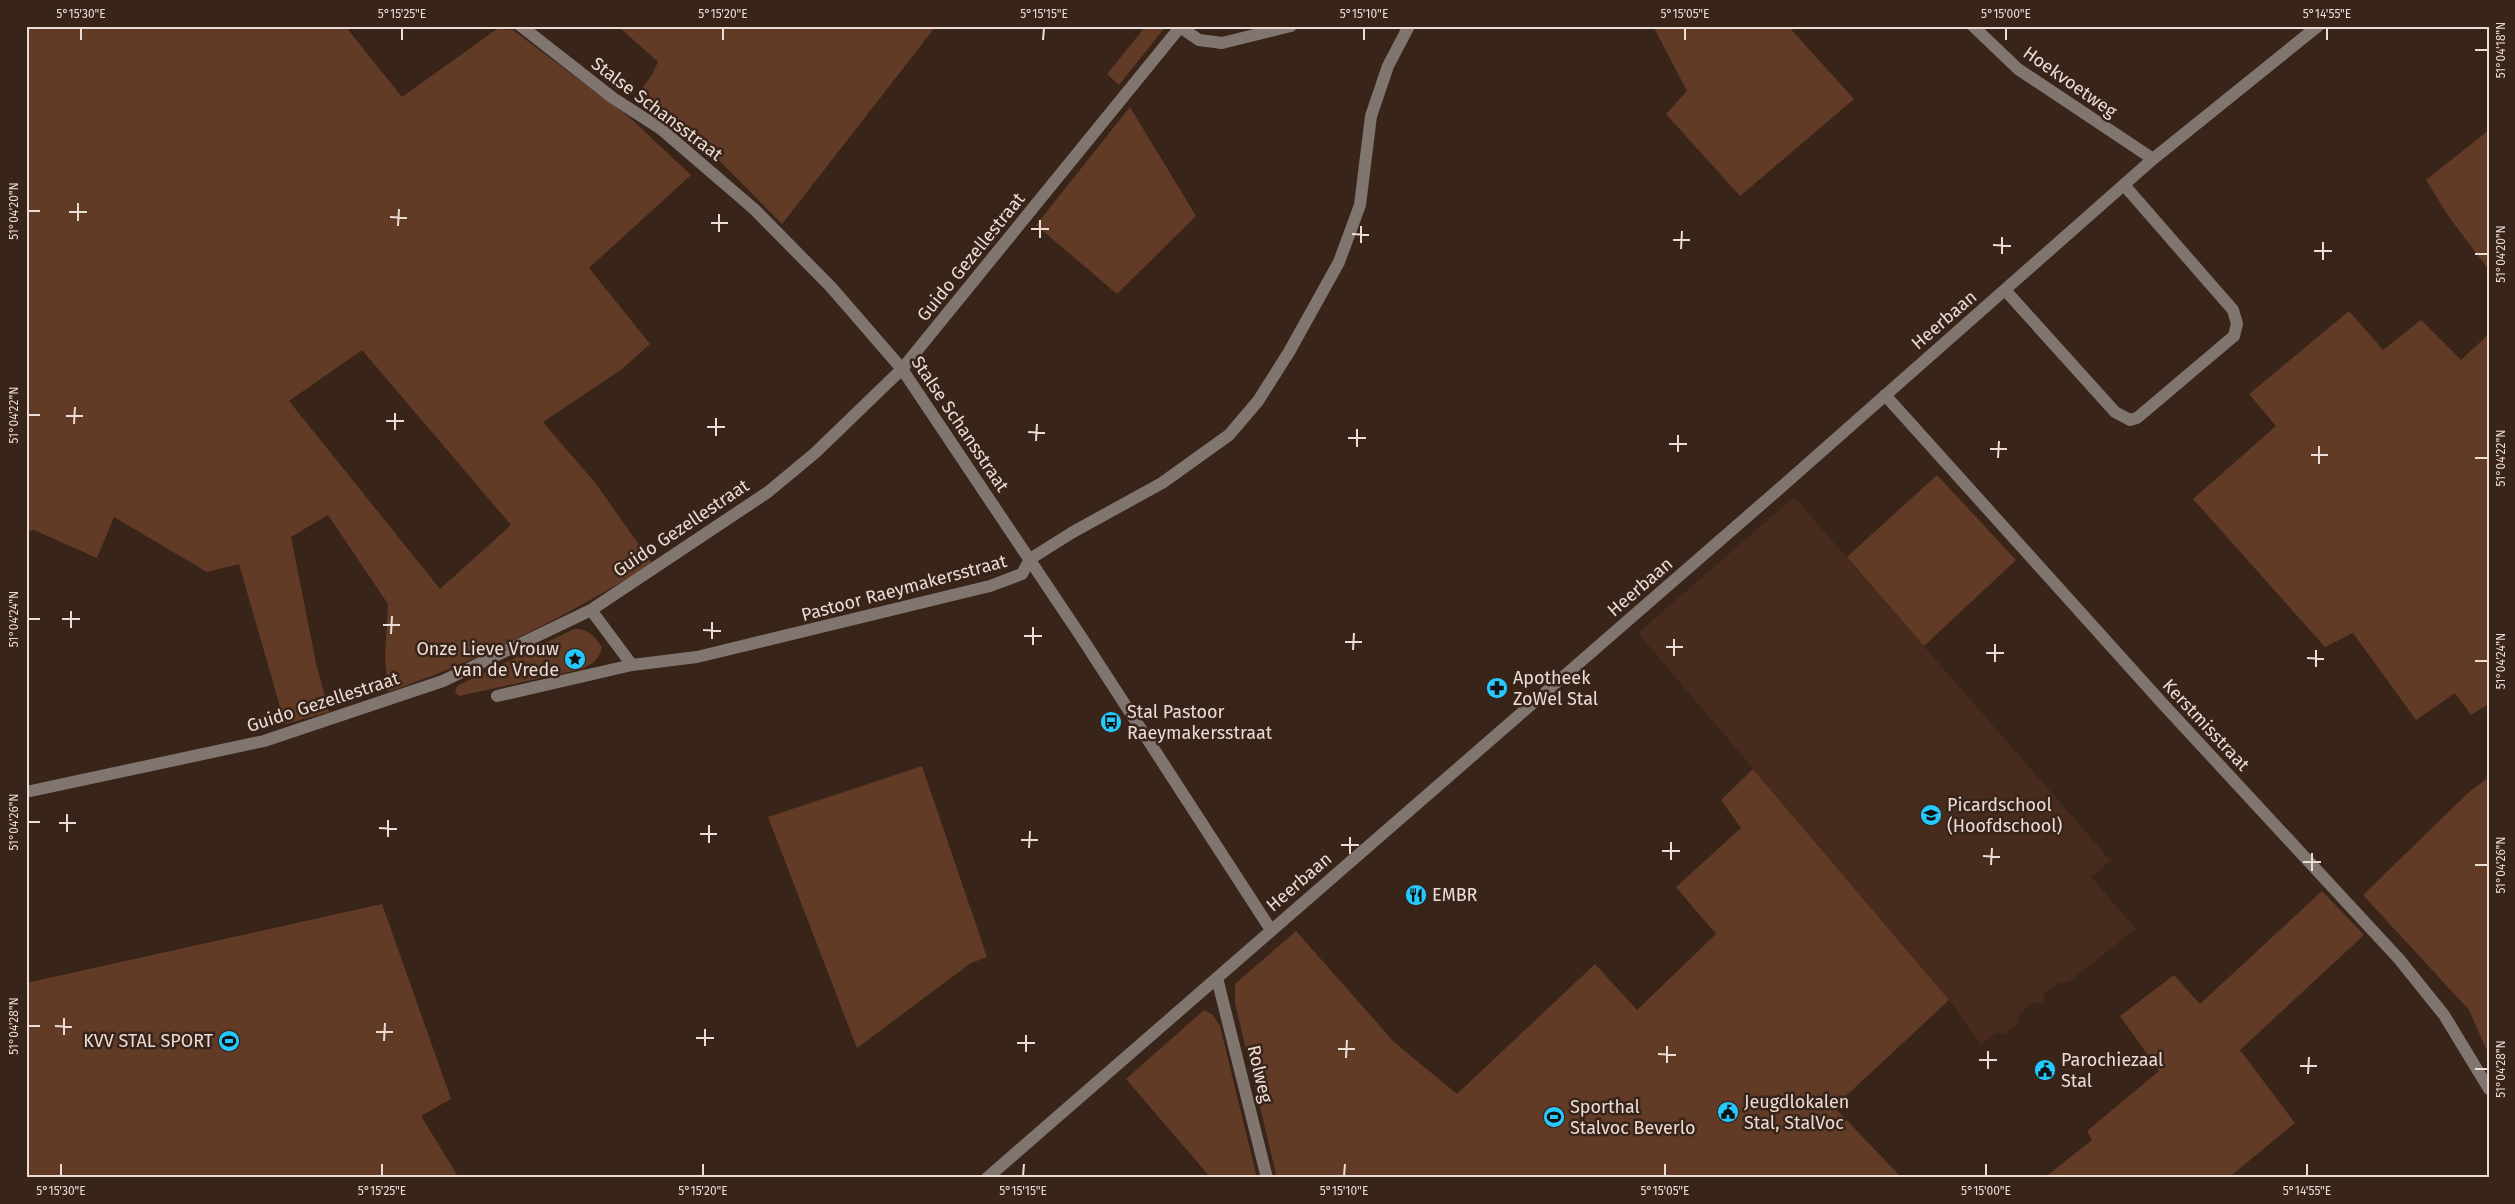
<svg xmlns="http://www.w3.org/2000/svg" width="2515" height="1204" font-family="'Fira Sans',sans-serif">
	<style>
		.built { fill: #472b1d }
		.green { fill: #623b27; fill-rule: evenodd }
		.lines { fill: none; stroke-linecap: round; stroke-linejoin: round }
		.minor { stroke: #80756f; stroke-width: 12 }
		.ticks { fill: none; stroke: #ebdcd5; stroke-width: 2 }
		.labels { text-anchor: middle; stroke-width: 5; stroke-linejoin: round; paint-order: stroke }
		.street-label { font-size: 18px; fill: #ebdcd5; stroke: #39241a }
		.poi-label { font-size: 18px; fill: #ebdcd5; stroke: #39241a; text-anchor: start }
		.neatline { fill: none; stroke: #ebdcd5; stroke-width: 2 }
		.ticks-label { font-size: 12px; text-anchor: middle; fill: #ebdcd5 }
	</style>
	<rect width="100%" height="100%" fill="#39241a"/>
	<path class="built" d="M1794,497l317,364 -20,16 45,52 -69,54 -8,-1 -14,11 -2,10h-11l-13,12 -1,8 -14,11 -8,-1 -15,12 -32,-45 -311,-367z"/>
	<path class="green" d="M26,26h319l57,71 95,-68 16,1 116,87 62,58 -102,93 61,76 -28,25 -79,53 53,62 56,79c-82,52 -172,97 -264,129l-3,-36 3,-52 -60,-89 -37,22 25,126 13,49 -44,12 -46,-160 -32,8 -93,-55 -17,41 -63,-28 -8,2zM362,350l149,175 -71,64 -151,-188z
		M618,26h318l-154,198 -67,-68 -82,-56 19,-25 6,-13z
		M1146,26h20l-47,59 -12,-11z
		M1653,26h135l66,73 -114,97 -74,-82 21,-23z
		M1130,107l66,109 -79,78 -81,-69z
		M2489,130v140l-40,-53 -23,-37z
		M2349,311l34,39 38,-30 40,40 28,-26v370l-18,11 -16,-22 -39,27 -63,-87 -28,14 -132,-148 83,-73 -27,-32z
		M1937,475l79,85 -92,86 -77,-89z
		M574,629c15,0 20,7 28,18 -4,14 -8,16 -20,22l-123,27 -4,-4 2,-6z
		M922,766l65,191 -16,6 -114,85 -89,-231z
		M1753,769l196,231 -115,107 68,71h-625l-42,-175v-19l61,-53 98,111 63,52 138,-130 42,46 79,-76 -40,-47 65,-59 -20,-28z
		M2489,777v278l-20,-45 -106,-115 105,-102z
		M2322,891l42,44 -124,115 55,73 -67,55h-184l48,-38 -5,-9 72,-60 -39,-55 54,-41 26,29z
		M382,904l69,195 -30,17 38,62h-433v-195z
		M1204,1010l9,5 7,11 37,152h-46l-85,-99z"/>
	<g class="lines">
		<path class="minor" d="M521,26l92,72 48,31 93,80 77,78 71,82 178,266 191,295
			M1973,26l45,43 135,90
			M1180,27l19,13 23,3 69,-17
			M2005,290l110,122 15,8 7,-2 97,-82 3,-12 -4,-14 -109,-125
			M1885,395l278,309 236,255 45,56 45,74
			M591,610l41,55 65,-8 293,-71 32,-12 8,-15 43,-27 89,-49 67,-48 29,-34 31,-49 50,-90 21,-57 11,-89 17,-50 21,-40
			M497,696l135,-31
			M26,792l238,-51 179,-60 148,-71 177,-118 47,-39 87,-84 279,-343
			M1217,978l50,200
			M987,1178l792,-689 374,-330 165,-133"/>
	</g>
	<path class="ticks" d="M81,40v-12M402,40v-12M723,40v-12M1043,40l1,-12M1364,40v-12M1685,40v-12M2006,40v-12M2327,40v-12M2475,50h13M28,211h12M69,212h18M390,217l17,1M78,221v-18M711,223h17M398,226l1,-17M1031,229h18M719,232v-18M1352,234l17,1M1040,238v-18M1673,240h17M1361,243v-17M1993,245l18,1M1681,249l1,-18M2314,251h18M2002,254v-17M2475,254h13M2323,260v-18M28,415h12M66,416h17M386,421h18M74,424l1,-17M707,427h18M395,430v-17M1028,432l17,1M716,436v-18M1348,438h18M1036,441l1,-17M1669,444h18M1357,447v-18M1990,449h17M1678,452v-17M2311,455h17M1998,458l1,-17M2475,458h13M2319,464v-18M28,619h12M62,619h18M383,625h17M71,628v-17M703,630l18,1M391,634l1,-18M1024,636h18M712,639v-17M1345,642h17M1033,645v-18M1666,647h17M1353,650l1,-17M1986,653h18M1674,656v-17M2307,658l17,1M2475,661h13M1995,662v-18M2316,667v-17M28,822h12M59,823h17M379,828l18,1M67,832v-18M700,834h17M388,837v-17M1021,840h17M709,843v-18M1341,845h18M1029,848l1,-17M1662,851h18M1350,854v-17M1983,856l17,1M1671,860v-18M2303,862h18M1991,865l1,-17M2475,865h13M2312,871v-18M28,1026h12M55,1026l17,1M376,1032h17M64,1035v-17M696,1038h18M384,1041l1,-18M1017,1043h18M705,1046v-17M1338,1049h17M1026,1052v-17M1658,1054l18,1M1346,1058l1,-18M1979,1060h18M1667,1063v-17M2300,1066h17M1988,1069v-18M2475,1069h13M2308,1074l1,-17M61,1176v-12M382,1176v-12M703,1176v-12M1023,1176l1,-12M1344,1176l1,-12M1665,1176v-12M1986,1176v-12M2307,1176v-12"/>
	<defs>
		<g id="sight-disc" transform="scale(1.125)"><circle r="9.5" fill="#26c9fe" stroke="#39241a"/><path d="M0-6L1.8-2.2L6-1.7L2.9 1.2L3.7 5.4L0 3.3L-3.7 5.4L-2.9 1.2L-6-1.7L-1.8-2.2Z" fill="#111"/></g>
		<g id="pharmacy-disc" transform="scale(1.125)"><circle r="9.5" fill="#26c9fe" stroke="#39241a"/><path d="M-2-6h4v4h4v4h-4v4h-4v-4h-4v-4h4Z" fill="#111"/></g>
		<g id="bus-disc" transform="scale(1.125)"><circle r="9.5" fill="#26c9fe" stroke="#39241a"/><path d="M-5-6H5V4H4V6H2V4H-2V6H-4V4H-5ZM-3.5-4V0h7V-4ZM-3.5 1.2v1.5H-2V1.2ZM2 1.2v1.5H3.5V1.2Z" fill="#111"/></g>
		<g id="school-disc" transform="scale(1.125)"><circle r="9.5" fill="#26c9fe" stroke="#39241a"/><path d="M0-5L7-2L0 1L-7-2ZM-4 1L0 2.5L4 1V4Q0 6-4 4Z" fill="#111"/></g>
		<g id="restaurant-disc" transform="scale(1.125)"><circle r="9.5" fill="#26c9fe" stroke="#39241a"/><path d="M-5-6h1v4h1v-4h1v4h1v-4h1v5L-1.5 .5V6h-2V.5L-5-1ZM5-6V6H3V1.5H1.5Q1.5-4 5-6Z" fill="#111"/></g>
		<g id="stadium-disc" transform="scale(1.125)"><circle r="9.5" fill="#26c9fe" stroke="#39241a"/><path d="M0-5a6.5 5 0 1 0 0 10a6.5 5 0 1 0 0-10ZM-3.5-1.8h7v3.6h-7Z" fill="#111"/></g>
		<g id="civic-disc" transform="scale(1.125)"><circle r="9.5" fill="#26c9fe" stroke="#39241a"/><path d="M-.6-6.5H3V-4.5H.6V-3L4-1V1h2V6H-6V1h2V-1L-.6-3ZM-1.2 2.5V6h2.4V2.5Z" fill="#111"/></g>
	</defs>
	<g fill-rule="evenodd">
		<use href="#sight-disc" x="575" y="659"/>
		<use href="#pharmacy-disc" x="1497" y="688"/>
		<use href="#bus-disc" x="1111" y="722"/>
		<use href="#school-disc" x="1931" y="815"/>
		<use href="#restaurant-disc" x="1416" y="895"/>
		<use href="#stadium-disc" x="229" y="1041"/>
		<use href="#civic-disc" x="2045" y="1070"/>
		<use href="#civic-disc" x="1728" y="1112"/>
		<use href="#stadium-disc" x="1554" y="1117"/>
	</g>
	<g class="labels">
		<g class="street-label">
			<text transform="translate(2070 82) rotate(35)" y="6">Hoekvoetweg</text>
			<text transform="translate(657 109) rotate(37)" y="6">Stalse Schansstraat</text>
			<text transform="translate(971 257) rotate(-51)" y="6">Guido Gezellestraat</text>
			<text transform="translate(1944 320) rotate(-41)" y="6">Heerbaan</text>
			<text transform="translate(960 424) rotate(56)" y="6">Stalse Schansstraat</text>
			<text transform="translate(681 528) rotate(-34)" y="6">Guido Gezellestraat</text>
			<text transform="translate(1640 587) rotate(-41)" y="6">Heerbaan</text>
			<text transform="translate(904 588) rotate(-15)" y="6">Pastoor Raeymakersstraat</text>
			<text transform="translate(323 702) rotate(-18)" y="6">Guido Gezellestraat</text>
			<text transform="translate(2206 725) rotate(47)" y="6">Kerstmisstraat</text>
			<text transform="translate(1299 882) rotate(-41)" y="6">Heerbaan</text>
			<text transform="translate(1260 1074) rotate(77)" y="6">Rolweg</text>
		</g>
		<g class="poi-label">
			<text x="559" y="655" text-anchor="end">Onze Lieve Vrouw<tspan x="559" dy="21">van de Vrede</tspan></text>
			<text x="1513" y="684">Apotheek<tspan x="1513" dy="21">ZoWel Stal</tspan></text>
			<text x="1127" y="718">Stal Pastoor<tspan x="1127" dy="21">Raeymakersstraat</tspan></text>
			<text x="1947" y="811">Picardschool<tspan x="1947" dy="21">(Hoofdschool)</tspan></text>
			<text x="1432" y="901">EMBR</text>
			<text x="213" y="1047" text-anchor="end">KVV STAL SPORT</text>
			<text x="2061" y="1066">Parochiezaal<tspan x="2061" dy="21">Stal</tspan></text>
			<text x="1744" y="1108">Jeugdlokalen<tspan x="1744" dy="21">Stal, StalVoc</tspan></text>
			<text x="1570" y="1113">Sporthal<tspan x="1570" dy="21">Stalvoc Beverlo</tspan></text>
		</g>
	</g>
	<rect width="2515" height="1204" fill="none" stroke="#39241a" stroke-width="55"/>
	<rect x="28" y="28" width="2460" height="1148" class="neatline"/>
	<g class="ticks-label">
		<text x="81" y="18">5°15'30"E</text>
		<text x="402" y="18">5°15'25"E</text>
		<text x="723" y="18">5°15'20"E</text>
		<text x="1044" y="18">5°15'15"E</text>
		<text x="1364" y="18">5°15'10"E</text>
		<text x="1685" y="18">5°15'05"E</text>
		<text x="2006" y="18">5°15'00"E</text>
		<text x="2327" y="18">5°14'55"E</text>
		<text transform="translate(2501 50) rotate(-90)" y="4">51°04'18"N</text>
		<text transform="translate(14 211) rotate(-90)" y="4">51°04'20"N</text>
		<text transform="translate(2501 254) rotate(-90)" y="4">51°04'20"N</text>
		<text transform="translate(14 415) rotate(-90)" y="4">51°04'22"N</text>
		<text transform="translate(2501 458) rotate(-90)" y="4">51°04'22"N</text>
		<text transform="translate(14 619) rotate(-90)" y="4">51°04'24"N</text>
		<text transform="translate(2501 661) rotate(-90)" y="4">51°04'24"N</text>
		<text transform="translate(14 822) rotate(-90)" y="4">51°04'26"N</text>
		<text transform="translate(2501 865) rotate(-90)" y="4">51°04'26"N</text>
		<text transform="translate(14 1026) rotate(-90)" y="4">51°04'28"N</text>
		<text transform="translate(2501 1069) rotate(-90)" y="4">51°04'28"N</text>
		<text x="61" y="1195">5°15'30"E</text>
		<text x="382" y="1195">5°15'25"E</text>
		<text x="703" y="1195">5°15'20"E</text>
		<text x="1023" y="1195">5°15'15"E</text>
		<text x="1344" y="1195">5°15'10"E</text>
		<text x="1665" y="1195">5°15'05"E</text>
		<text x="1986" y="1195">5°15'00"E</text>
		<text x="2307" y="1195">5°14'55"E</text>
	</g>
</svg>
